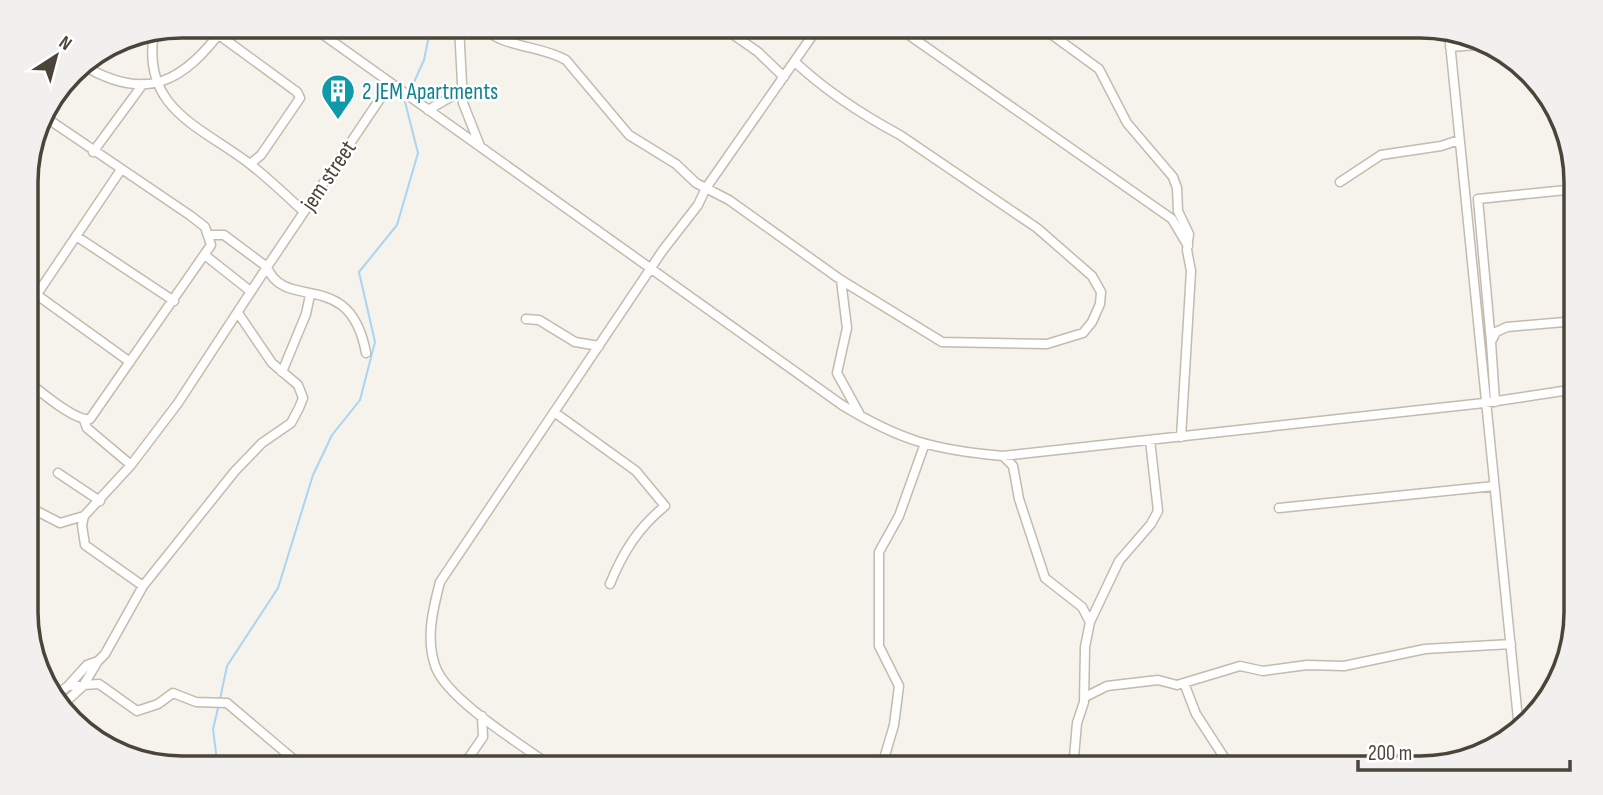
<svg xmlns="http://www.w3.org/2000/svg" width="1603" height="795" font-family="'Sofia Sans Condensed',sans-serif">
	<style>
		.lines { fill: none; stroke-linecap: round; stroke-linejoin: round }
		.stream { stroke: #a9d4f2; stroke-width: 2 }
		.minor-casing { stroke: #c2bbae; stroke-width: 11 }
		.minor { stroke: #fff; stroke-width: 8 }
		.labels { text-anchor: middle; stroke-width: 5; stroke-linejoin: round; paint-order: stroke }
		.culture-label { font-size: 23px; fill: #0d838f; stroke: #fff; text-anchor: start }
		.street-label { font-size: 23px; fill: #4b4439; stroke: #fff }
		.rim { fill: none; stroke: #4b4439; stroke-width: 3.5 }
	</style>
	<rect width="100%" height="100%" fill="#f6f3ec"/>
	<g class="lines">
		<path class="stream" d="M410,91l14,-31 7,-34
			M220,699l7,-33 51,-78 35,-113 19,-40 28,-35 15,-58 -16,-70 38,-47 21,-72 -13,-51
			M218,769l-5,-40 5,-21"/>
		<g class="minor-casing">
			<path id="minor" d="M311,26l531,379c59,36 93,45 161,51l481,-53 92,-14
				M459,26l4,77 17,43
				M481,26c21,22 59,19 85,34l63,75 47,29 20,19 33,17 112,80 101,62 105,2 36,-11 9,-11 8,-18 1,-12 -9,-16 -55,-48 -137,-93c-39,-21 -73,-43 -105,-73
				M721,26l37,26 26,25
				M896,26l276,193 16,27
				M1040,26l59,43 28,54 46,54 4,11 1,23 11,23 -2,16 4,21 -10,166
				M154,32c-13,77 46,94 96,132 19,15 36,31 53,47
				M1449,33l70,696
				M219,35l78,57 3,6 -39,57 -11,9
				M1450,47l41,-3
				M81,64c65,40 103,18 144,-38
				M428,110l33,-19
				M93,152l50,-68
				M1340,182l41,-27 60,-9 18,-6
				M210,235h14l43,32 123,-183
				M76,236l98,65
				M206,256l43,34
				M841,280l6,48 -10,45 22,40
				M37,295l93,67
				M27,309l93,-138
				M526,319l13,1 36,22 24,4
				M1491,342l-13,-143 98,-10
				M282,372l24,-58 4,-19
				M27,381c13,10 48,41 63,38l121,-174 -6,-18 -14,-11 -149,-101
				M1495,402l-4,-60 5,-10 11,-5 69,-6
				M554,412l82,59 29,35c-27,22 -42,46 -55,78
				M84,420l3,8 44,37
				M1003,456l10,10 6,33 26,79 37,29 8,15 -5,25 -1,55 -7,21 -4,46
				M58,473l42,28
				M27,506l33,17 24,-7 47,-51 47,-62 89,-136c18,46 83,-1 99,86
				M1279,508l215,-22
				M84,516l-2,9 3,20 58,41
				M1090,622l29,-61 32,-37 7,-13 -8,-71
				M1184,683l12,31 35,54
				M68,686l19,-21 11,-4 7,-7 38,-68 92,-115 27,-28 29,-20 8,-15 4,-10 -5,-13 -26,-22 -34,-50
				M54,697l14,-11 31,-2 38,27 21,-7 15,-11 23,9 31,1 78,66
				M1085,697l22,-11 51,-6 19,5 63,-19 23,5 44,-6 37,1 81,-17 86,-5
				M59,708l24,-22 15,-25
				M461,769l22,-32 -1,-21
				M555,769c-30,-22 -106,-68 -119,-101 -11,-28 -3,-59 4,-86l223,-332 35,-45 8,-17 113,-162
				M716,769l3,-7
				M881,769l13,-44 5,-39 -20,-40v-94l20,-36 25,-70"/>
		</g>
		<use href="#minor" class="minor"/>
	</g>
	<defs>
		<g id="building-pin" transform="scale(1.75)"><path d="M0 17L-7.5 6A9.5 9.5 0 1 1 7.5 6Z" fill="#0f9aa8" stroke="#fff"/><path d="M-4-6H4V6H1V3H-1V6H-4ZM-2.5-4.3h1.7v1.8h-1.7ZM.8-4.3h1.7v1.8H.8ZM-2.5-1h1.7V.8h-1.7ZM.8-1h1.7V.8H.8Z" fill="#fff"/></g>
	</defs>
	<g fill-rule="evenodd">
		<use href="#building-pin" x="338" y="91"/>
	</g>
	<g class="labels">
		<g class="culture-label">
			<text x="362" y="99">2 JEM Apartments</text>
		</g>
		<g class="street-label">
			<text transform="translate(328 175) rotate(-56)" y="8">jem street</text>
		</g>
	</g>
	<path d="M0 0H1603V795H0ZM182 38H1420A144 144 0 0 1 1564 182V612A144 144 0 0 1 1420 756H182A144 144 0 0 1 38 612V182A144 144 0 0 1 182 38Z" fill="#f1f0ef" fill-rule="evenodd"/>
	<path class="rim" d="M182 38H1420A144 144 0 0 1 1564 182V612A144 144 0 0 1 1420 756H182A144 144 0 0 1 38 612V182A144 144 0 0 1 182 38Z"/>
	<g transform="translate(56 56) rotate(36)" stroke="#ffffff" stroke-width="5" paint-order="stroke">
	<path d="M0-5L12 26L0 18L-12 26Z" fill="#4b4439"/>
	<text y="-10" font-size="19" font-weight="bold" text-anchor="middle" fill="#4b4439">N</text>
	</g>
	<path d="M1358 760v10h212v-10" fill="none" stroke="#4b4439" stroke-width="3.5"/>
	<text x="1368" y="760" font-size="21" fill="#4b4439" stroke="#ffffff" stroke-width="5" paint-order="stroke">200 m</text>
</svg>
